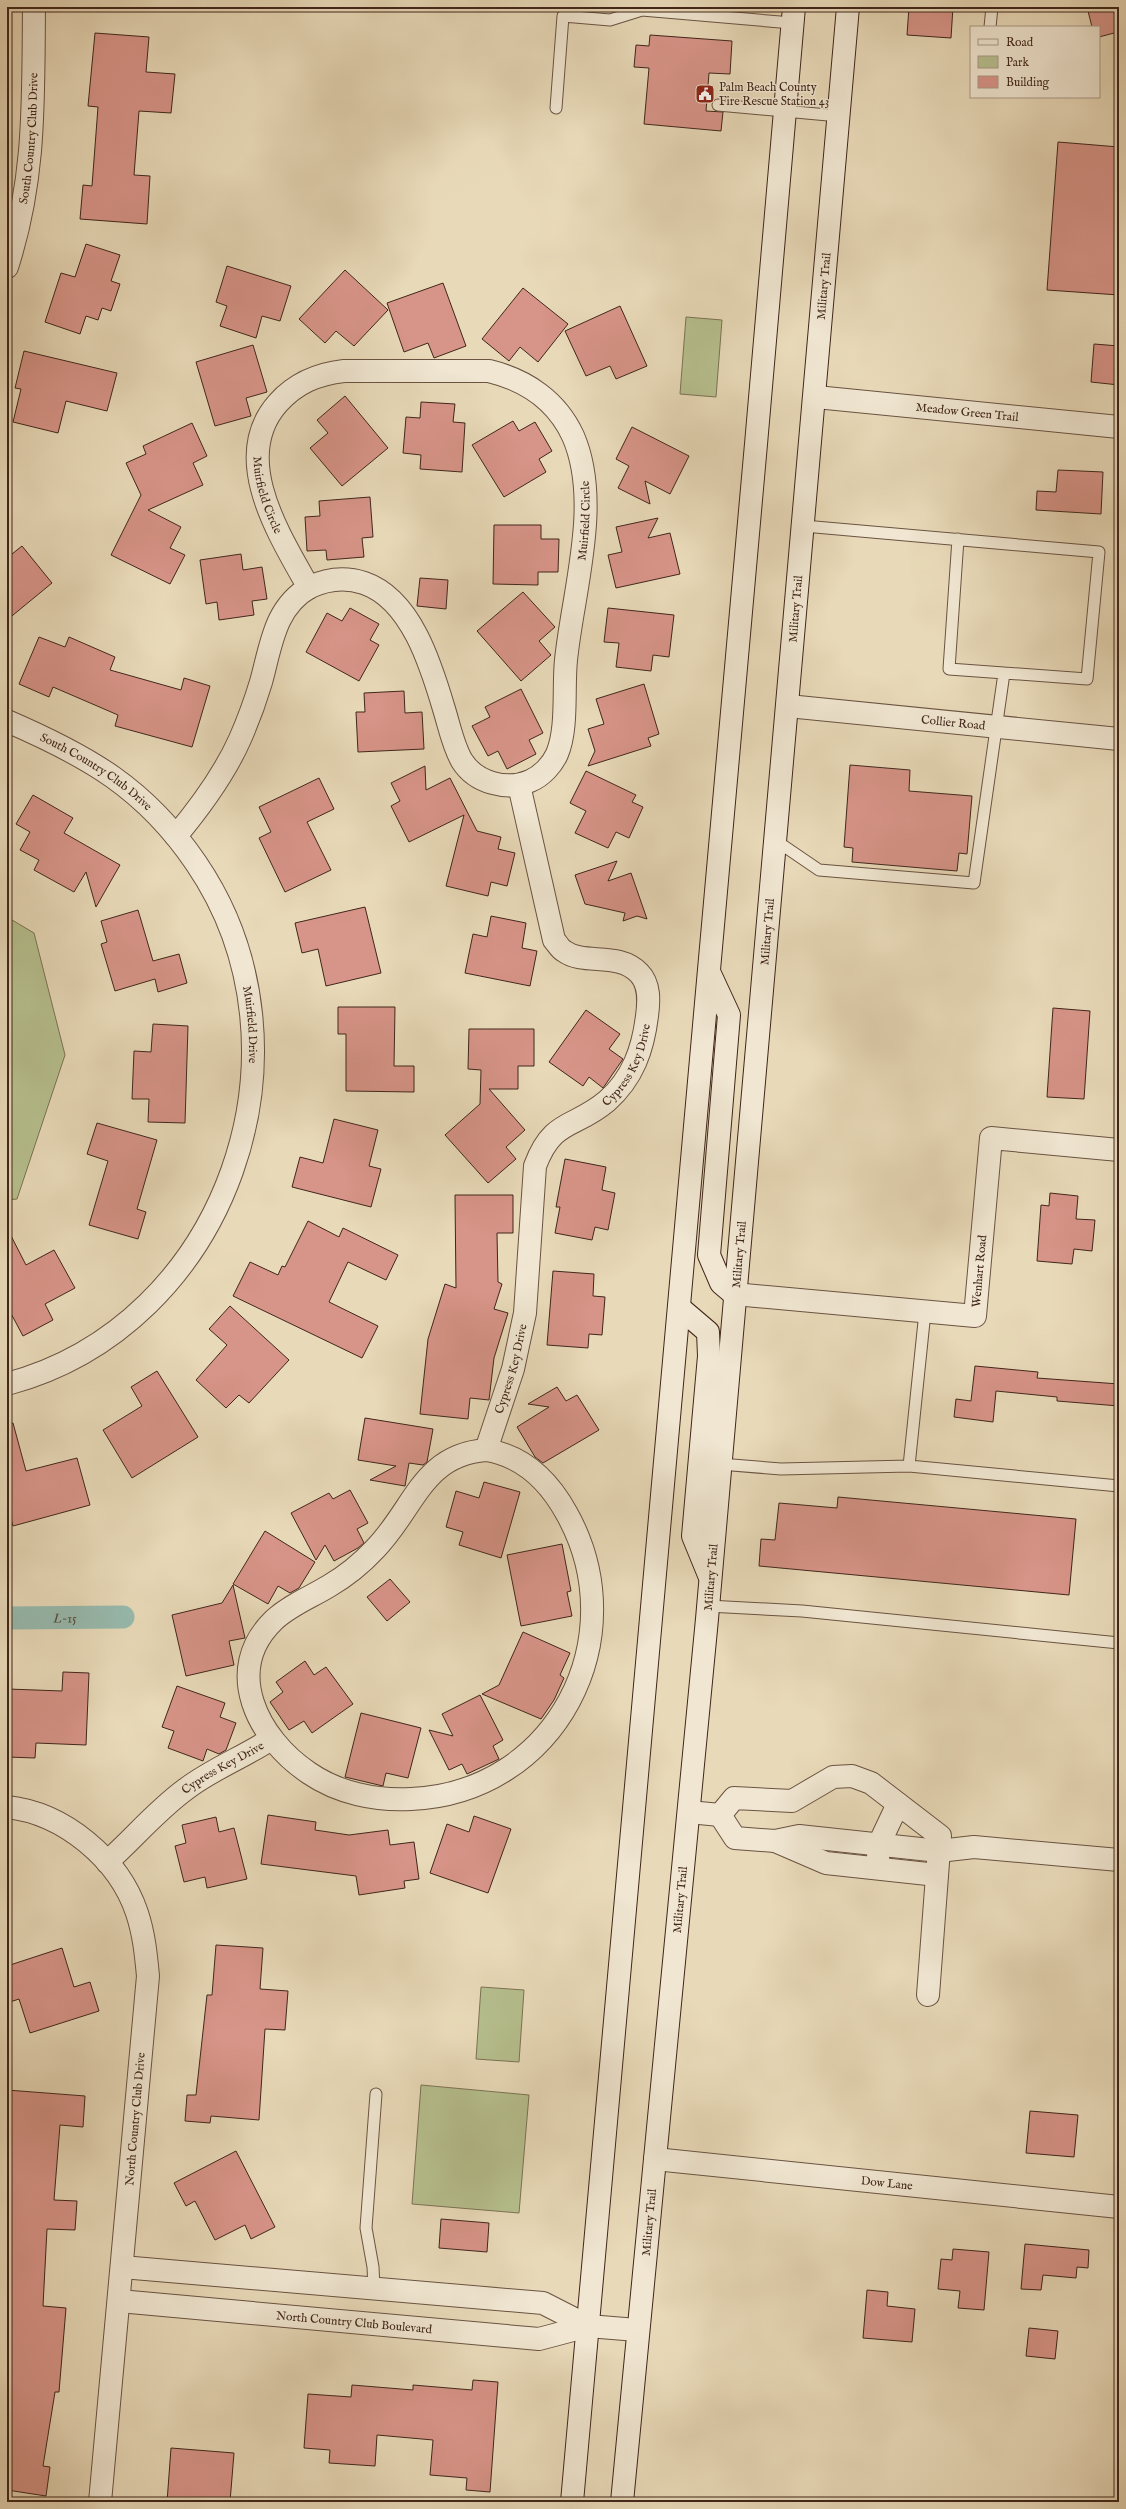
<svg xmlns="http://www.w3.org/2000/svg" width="1126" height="2509" font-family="'IM FELL English',serif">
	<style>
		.green { fill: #b6bf8e; stroke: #7b7254 }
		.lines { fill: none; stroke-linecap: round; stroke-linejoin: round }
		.canal { stroke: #97baae; stroke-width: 23 }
		.building { fill: #d79488; stroke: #40261b }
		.service-casing { stroke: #6a5342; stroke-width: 13 }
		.minor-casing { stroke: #6a5342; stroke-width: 24 }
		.secondary-casing { stroke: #40261b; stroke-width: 24 }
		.service { stroke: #f0e6d1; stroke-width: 11 }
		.minor { stroke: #f0e6d1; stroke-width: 22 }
		.secondary { stroke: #f0e6d1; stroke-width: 22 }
		.labels { text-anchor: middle; stroke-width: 3; stroke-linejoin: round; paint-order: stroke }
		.poi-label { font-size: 12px; fill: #40261b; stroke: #f0e6d1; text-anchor: start }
		.street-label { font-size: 12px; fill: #40261b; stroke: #f0e6d1 }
		.water-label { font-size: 13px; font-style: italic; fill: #564b40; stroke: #f0e6d1 }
	</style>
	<rect width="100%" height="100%" fill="#e8d9b8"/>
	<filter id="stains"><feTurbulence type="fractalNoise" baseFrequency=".005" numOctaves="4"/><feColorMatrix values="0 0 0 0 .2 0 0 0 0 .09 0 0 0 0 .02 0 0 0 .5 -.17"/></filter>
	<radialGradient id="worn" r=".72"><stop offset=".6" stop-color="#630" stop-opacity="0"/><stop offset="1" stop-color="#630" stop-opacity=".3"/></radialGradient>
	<path class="green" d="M686,317l36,3 -6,77 -36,-3z
		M7,917l27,16 31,122 -48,144 -10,1z
		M481,1987l43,3 -5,72 -43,-3z
		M421,2085l108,10 -10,118 -107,-9z"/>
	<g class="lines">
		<path class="canal" id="s1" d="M7,1618l116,-1"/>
	</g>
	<path class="building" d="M909,7h44l-2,31 -44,-3z
		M1087,7h26l5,25 -19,5v-10h-7z
		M95,33l54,4 -3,35 29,2 -4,39 -32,-2 -5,64 16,1 -3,48 -67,-5 3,-34 9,1 6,-79 -10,-1z
		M650,35l82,6 -2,33 -21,-1 -3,38 17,1 -2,19 -77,-7 5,-56 -15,-1 2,-22 13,1z
		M1058,142l61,5v148l-72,-5z
		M86,244l34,11 -9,26 9,3 -9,27 -9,-3 -4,12 -12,-4 -6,18 -35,-12 16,-49 14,4z
		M227,266l64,20 -11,35 -18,-5 -6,22 -36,-12 7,-20 -11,-4z
		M345,270l43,40 -34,36 -18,-15 -11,12 -26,-24z
		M443,283l23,63 -32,12 -6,-15 -24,9 -17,-49z
		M523,288l45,36 -30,38 -18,-15 -11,14 -27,-22z
		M620,306l27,60 -31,13 -6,-13 -24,10 -21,-45z
		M1094,344l25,2v39l-28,-3z
		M253,345l14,47 -21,6 5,18 -36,10 -19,-64z
		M24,351l93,22 -10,38 -41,-10 -8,32 -45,-11 8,-33 -6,-1z
		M345,396l43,52 -46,38 -32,-38 18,-15 -11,-13z
		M421,402l34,2 -2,18 12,1 -3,49 -42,-3 1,-14 -18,-2 3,-36 14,1z
		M513,421l6,10 16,-9 17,29 -13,8 7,13 -42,25 -32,-52z
		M192,423l15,33 -14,7 10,22 -55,25 33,17 -11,21 15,7 -15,29 -59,-29 30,-60 -15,-32 20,-9 -3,-8z
		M632,427l57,29 -19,38 -25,-13 5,23 -32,-16 11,-22 -13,-7z
		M1058,470l45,2 -2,42 -65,-4 1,-19 19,1z
		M370,497l3,40 -11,1 2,19 -37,3 -1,-10 -19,1 -2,-34 15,-1 -1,-15z
		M658,518l-10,20 22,-5 10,41 -64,14 -8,-33 14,-3 -6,-25z
		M494,525h47v14h18l-1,33h-20v13l-45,-1z
		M22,546l30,37 -45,37v-62z
		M241,554l2,16 19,-3 5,32 -15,2 2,14 -35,5 -2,-18 -11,2 -6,-44z
		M420,578l28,2 -2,29 -29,-3z
		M523,592l32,35 -16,14 12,14 -30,26 -44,-50z
		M350,608l29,16 -9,16 9,5 -20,36 -53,-29 21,-39 15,8z
		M608,608l66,7 -5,42 -16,-2 -2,16 -35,-4 3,-24 -15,-1z
		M39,637l26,10 4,-10 46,20 -5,13 71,20 3,-12 26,8 -18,61 -77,-21 3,-11 -65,-28 -4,10 -30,-13z
		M644,684l15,50 -11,4 3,8 -63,20 7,-15 -7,-22 16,-5 -8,-25z
		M521,689l22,44 -14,7 7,14 -29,15 -9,-18 -10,5 -16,-30 18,-9 -5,-10z
		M404,691l1,22 17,-1 2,37 -66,3 -2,-40h9l-1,-19z
		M850,765l60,5 -1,21 63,5 -5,58 -8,-1 -2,18 -105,-9 1,-14 -9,-1z
		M425,766l1,24 24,-12 27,53 24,6 -3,12 17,4 -8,33 -16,-4 -3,14 -42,-10 18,-71 -55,27 -18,-36 9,-5 -9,-18z
		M586,771l50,24 -4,7 11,5 -14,31 -13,-6 -8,16 -33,-15 11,-22 -16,-8z
		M319,778l15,31 -27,13 24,48 -46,22 -26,-54 12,-6 -12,-25z
		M33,795l40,23 -9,15 56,32 -24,42 -10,-35 -12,20 -40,-22 5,-10 -19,-10 10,-18 -14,-8z
		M617,861l-9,20 23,-8 16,46 -10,-3 -14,5 2,-8 -40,-9 -10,-29z
		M365,907l16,66 -55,13 -8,-37 -16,4 -7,-30z
		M138,910l15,51 26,-7 8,29 -29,9 -3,-13 -40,12 -14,-47 6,-2 -6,-21z
		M491,916l35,7 -4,25 15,3 -7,35 -65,-13 8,-39 14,3z
		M338,1007h57l-1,59h20v26l-68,-1v-57h-8z
		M1053,1008l37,3 -6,88 -37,-2z
		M586,1010l34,24 -11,15 14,10 -20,29 -14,-11 -6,9 -34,-24z
		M153,1024l35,2 -3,97 -37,-1 1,-23h-17l2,-48 17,1z
		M469,1029h65v37h-16v23h-29l36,41 -19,17 10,12 -28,24 -43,-48 35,-31 1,-34 -13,-1z
		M334,1119l44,11 -9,36 12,3 -10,38 -79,-20 8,-30 23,6z
		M97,1123l60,17 -20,69 9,3 -8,27 -49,-14 19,-64 -21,-7z
		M565,1159l41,8 -4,23 13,3 -7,37 -13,-3 -3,13 -37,-7 5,-26h-4z
		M1050,1193l28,3 -2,23 19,1 -3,31 -18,-2 -2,15 -35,-3 4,-56 8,1z
		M455,1195h58v38h-16l1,49 4,2 -8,25 14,4 -14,45 -5,42 -19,-2 -2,21 -48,-5 8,-75 17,-55 11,4z
		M308,1221l31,16 4,-9 55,27 -12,25 -38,-18 -19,40 49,24 -16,32 -129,-62 17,-34 28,13 4,-9 3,1z
		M7,1228l19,37 28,-15 21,38 -30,16 8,16 -30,16 -16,-30z
		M553,1271l41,3 -1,22 12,1 -3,38 -13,-1 -1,14 -41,-3z
		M230,1306l59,54 -40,43 -10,-8 -13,13 -30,-28 31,-35 -18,-16z
		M975,1366l63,6 -1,6 82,6v22l-62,-5v-4l-61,-6 -3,31 -39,-5 2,-18 15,2z
		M157,1371l41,66 -66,41 -29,-48 39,-24 -11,-19z
		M557,1387l9,14 11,-6 22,35 -56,33 -8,-6 -18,-30 32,-20 -21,-3z
		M365,1418l68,11 -6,33 -4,3 -14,-2 -4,23 -35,-6 26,-14 -38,-6z
		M13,1423l13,48 51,-13 13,47 -77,21 -6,-20v-82z
		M484,1482l36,10 -19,66 -42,-13 4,-13 -17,-5 10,-36 23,7z
		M350,1490l18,33 -11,6 7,14 -6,5 -24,13 -9,-16 -9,15 -25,-47 38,-20 4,6z
		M838,1497l238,22 -7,76 -310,-29 2,-27 14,1 4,-37 58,5z
		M265,1531l50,31 -16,26 -9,5 -12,-7 -10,18 -35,-20z
		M562,1544l9,47 -4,1 5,24 -51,10 -14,-71z
		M390,1579l20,23 -23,19 -20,-24z
		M233,1585l12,53 -16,3 5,24 -48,11 -14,-61 50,-12z
		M523,1632l47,21 -10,22 4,3 -10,22 -13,19 -59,-25 17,-9z
		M305,1661l9,14 12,-8 27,37 -41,29 -8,-12 -15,9 -19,-28 13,-10 -7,-10z
		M63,1672l26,1 -3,72 -50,-2 -1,15 -28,-1 1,-68 54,2z
		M177,1686l48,17 -5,14 16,6 -10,27 -7,4 -12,-5 -4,12 -35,-13 6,-17 -12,-4z
		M480,1695l23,45 -10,6 6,13 -32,15 -5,-10 -13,6 -20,-40 24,6 -11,-22z
		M361,1713l60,15 -13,50 -22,-5 -3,13 -38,-9z
		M268,1815l48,7 -1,8 34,5 39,-5 2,15 24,-3 5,37 -15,2 1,7 -46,7 -3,-19 -95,-12z
		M474,1816l37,13 -23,64 -58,-20 17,-49 22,8z
		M216,1817l3,15 15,-4 13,51 -40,9 -2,-11 -21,5 -9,-36 11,-3 -4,-18z
		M216,1945l47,3 -3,41 28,2 -3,39 -20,-1 -6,91 -48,-4 -1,7 -25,-2 2,-26h9l11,-100h5z
		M62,1948l12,39 16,-5 9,29 -69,22 -11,-34 -12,4v-37z
		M7,2090l78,6 -2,31 -23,-2 -6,75 23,1 -2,29 -28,-1 -4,77 23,2 -7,84h-4l-12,74 7,1 -4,29 -39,-6v-184l2,-31h-2z
		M1030,2111l48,4 -4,42 -48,-4z
		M236,2151l39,76 -24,12 -6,-14 -30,15 -20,-39 -9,5 -12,-23z
		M441,2219l48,4 -2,29 -48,-4z
		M1025,2244l64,6 -1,18 -11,-1 -1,11 -33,-3 -2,15 -20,-1z
		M953,2249l36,3 -5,58 -26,-2 2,-17 -22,-2 3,-30 11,1z
		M867,2290l21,2 -1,14 28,3 -3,33 -49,-4z
		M1029,2328l29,3 -3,28 -29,-3z
		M473,2380l25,2 -8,110 -24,-2 1,-12 -37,-3 3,-35 -56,-5 -2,31 -46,-3 1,-13 -26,-2 4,-54 43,3 1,-12 61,5v-5l59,5z
		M171,2448l63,5 -4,49h-63z"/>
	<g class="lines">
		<g class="service-casing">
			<path id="service" d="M990,27l2,-20
				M718,105l121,11
				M556,108l7,-92 47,4 32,-10 150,13
				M804,526c98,9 196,17 295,26l-12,127 -138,-10 9,-130
				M775,840l44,30 155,13 30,-210
				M720,1464l61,5 128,-3 16,-154
				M909,1466l210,20
				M708,1606l94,5 317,32
				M374,2288l-1,-21 -7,-39 10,-134"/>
		</g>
		<g class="minor-casing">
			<g id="minor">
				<path id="s2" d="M7,267c29,-89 26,-168 27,-260"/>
				<path id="s3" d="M816,397l303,30"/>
				<path id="s4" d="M788,706l331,33"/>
				<path id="s5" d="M7,721c81,35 138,67 189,142 127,186 32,462 -189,521"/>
				<path id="s6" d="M176,836c25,-30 48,-61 64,-97 8,-18 15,-37 21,-57 10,-35 13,-75 49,-95 17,-8 36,-10 54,-4 47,16 67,82 80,126 5,16 9,37 18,52 14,22 45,30 68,20 12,-5 22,-16 27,-27 11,-26 6,-66 9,-94 7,-69 36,-158 7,-224 -16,-35 -47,-56 -84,-65h-145c-27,3 -48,12 -66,32 -49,55 2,133 31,185"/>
				<path id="s7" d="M734,1294l241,22 16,-178 128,12"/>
				<path d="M486,1450c38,6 63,31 81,64 69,124 -11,279 -156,285 -35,2 -73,-6 -102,-26 -51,-34 -87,-103 -35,-153 16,-15 37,-23 55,-34 17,-10 33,-23 46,-37 40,-41 47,-94 111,-99z"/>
				<path id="s8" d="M486,1450l27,-81 12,-56 10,-147c18,-48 39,-37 72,-65 26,-23 36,-52 40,-85 2,-15 3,-32 -8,-43 -21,-22 -55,-7 -75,-22 -4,-2 -7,-8 -10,-11l-35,-155"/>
				<path d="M7,1807c57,6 112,52 130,106 7,21 9,42 11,63l-48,526"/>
				<path d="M689,1812l31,3"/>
				<path d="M720,1815l14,-17 58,3 41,-24 19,-1 19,7 69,53 -12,159"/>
				<path d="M720,1815l15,23 40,3 51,22 111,12"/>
				<path d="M775,1841l24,-5 140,15 35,-4 145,13"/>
				<path d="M878,1858l1,-14 19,-40"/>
				<path id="s9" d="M107,1862c27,-24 50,-52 79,-73 26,-20 58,-32 85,-50"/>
				<path id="s10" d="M655,2159l464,48"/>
				<path d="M122,2267l421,36 45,23"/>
				<path id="s11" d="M119,2301l420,38 49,-13 49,4"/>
			</g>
		</g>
		<g class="secondary-casing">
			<g id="secondary">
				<path d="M710,974l19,41 -20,240 12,28 13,11"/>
				<path d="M681,1309l27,23 1,24 -16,180 16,39"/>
				<path d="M572,2502c76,-831 150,-1663 222,-2495"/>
				<path id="s12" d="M622,2502l85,-883 141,-1612"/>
			</g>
		</g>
		<use href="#service" class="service"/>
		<use href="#minor" class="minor"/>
		<use href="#secondary" class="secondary"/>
	</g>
	<defs>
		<g id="civic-square" transform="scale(1)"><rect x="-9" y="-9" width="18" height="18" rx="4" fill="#8f2418" stroke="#f0e6d1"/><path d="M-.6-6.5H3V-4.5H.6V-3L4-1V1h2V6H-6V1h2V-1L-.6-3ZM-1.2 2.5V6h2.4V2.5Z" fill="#fff"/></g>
	</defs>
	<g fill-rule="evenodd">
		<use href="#civic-square" x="705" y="94"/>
	</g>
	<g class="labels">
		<g class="poi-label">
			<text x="719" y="91">Palm Beach County<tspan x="719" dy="14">Fire Rescue Station 43</tspan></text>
		</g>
		<g class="street-label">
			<text dy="4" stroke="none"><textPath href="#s2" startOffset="131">South Country Club Drive</textPath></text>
			<text dy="4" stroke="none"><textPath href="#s12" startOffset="2225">Military Trail</textPath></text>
			<text dy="4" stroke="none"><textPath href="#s3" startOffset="152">Meadow Green Trail</textPath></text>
			<text dy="4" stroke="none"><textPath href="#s6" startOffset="1419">Muirfield Circle</textPath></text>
			<text dy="4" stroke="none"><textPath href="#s6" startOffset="904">Muirfield Circle</textPath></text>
			<text dy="4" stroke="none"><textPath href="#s12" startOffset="1901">Military Trail</textPath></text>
			<text dy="4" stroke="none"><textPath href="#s4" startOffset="166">Collier Road</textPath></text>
			<text dy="4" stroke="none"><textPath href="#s5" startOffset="103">South Country Club Drive</textPath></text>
			<text dy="4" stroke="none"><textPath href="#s12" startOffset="1577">Military Trail</textPath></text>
			<text dy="4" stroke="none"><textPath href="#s5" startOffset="413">Muirfield Drive</textPath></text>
			<text dy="4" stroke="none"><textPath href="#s8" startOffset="432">Cypress Key Drive</textPath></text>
			<text dy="4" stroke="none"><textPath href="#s12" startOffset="1253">Military Trail</textPath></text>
			<text dy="4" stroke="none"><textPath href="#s7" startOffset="287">Wenhart Road</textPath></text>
			<text dy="4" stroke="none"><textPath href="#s8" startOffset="85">Cypress Key Drive</textPath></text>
			<text dy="4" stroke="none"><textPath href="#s12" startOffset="929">Military Trail</textPath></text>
			<text dy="4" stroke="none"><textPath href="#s9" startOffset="150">Cypress Key Drive</textPath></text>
			<text dy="4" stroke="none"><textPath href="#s12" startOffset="605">Military Trail</textPath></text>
			<text transform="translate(135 2119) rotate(-85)" y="4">North Country Club Drive</text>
			<text dy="4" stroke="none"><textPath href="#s10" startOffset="233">Dow Lane</textPath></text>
			<text dy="4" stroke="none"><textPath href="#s12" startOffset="281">Military Trail</textPath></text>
			<text dy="4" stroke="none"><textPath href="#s11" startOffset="236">North Country Club Boulevard</textPath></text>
		</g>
		<g class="water-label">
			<text dy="5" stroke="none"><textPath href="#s1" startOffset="58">L-15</textPath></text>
		</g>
	</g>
	<rect width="1126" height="2509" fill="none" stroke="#e8d9b8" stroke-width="24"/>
	<rect x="8" y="8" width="1110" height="2493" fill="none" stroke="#40261b" stroke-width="2"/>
	<rect x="12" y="12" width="1102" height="2485" fill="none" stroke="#40261b"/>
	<rect x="970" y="26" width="130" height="72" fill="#f0e6d1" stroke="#aa9988"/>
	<rect x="978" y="39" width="20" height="6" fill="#f0e6d1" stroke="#aa9988"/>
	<text x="1006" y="46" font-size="12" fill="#40261b">Road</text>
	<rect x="978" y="56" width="20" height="12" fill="#b6bf8e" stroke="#aa9988"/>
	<text x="1006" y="66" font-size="12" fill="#40261b">Park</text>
	<rect x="978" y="76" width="20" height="12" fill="#d79488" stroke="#aa9988"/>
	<text x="1006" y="86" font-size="12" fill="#40261b">Building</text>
	<rect width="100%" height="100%" filter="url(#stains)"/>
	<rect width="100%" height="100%" fill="url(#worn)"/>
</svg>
